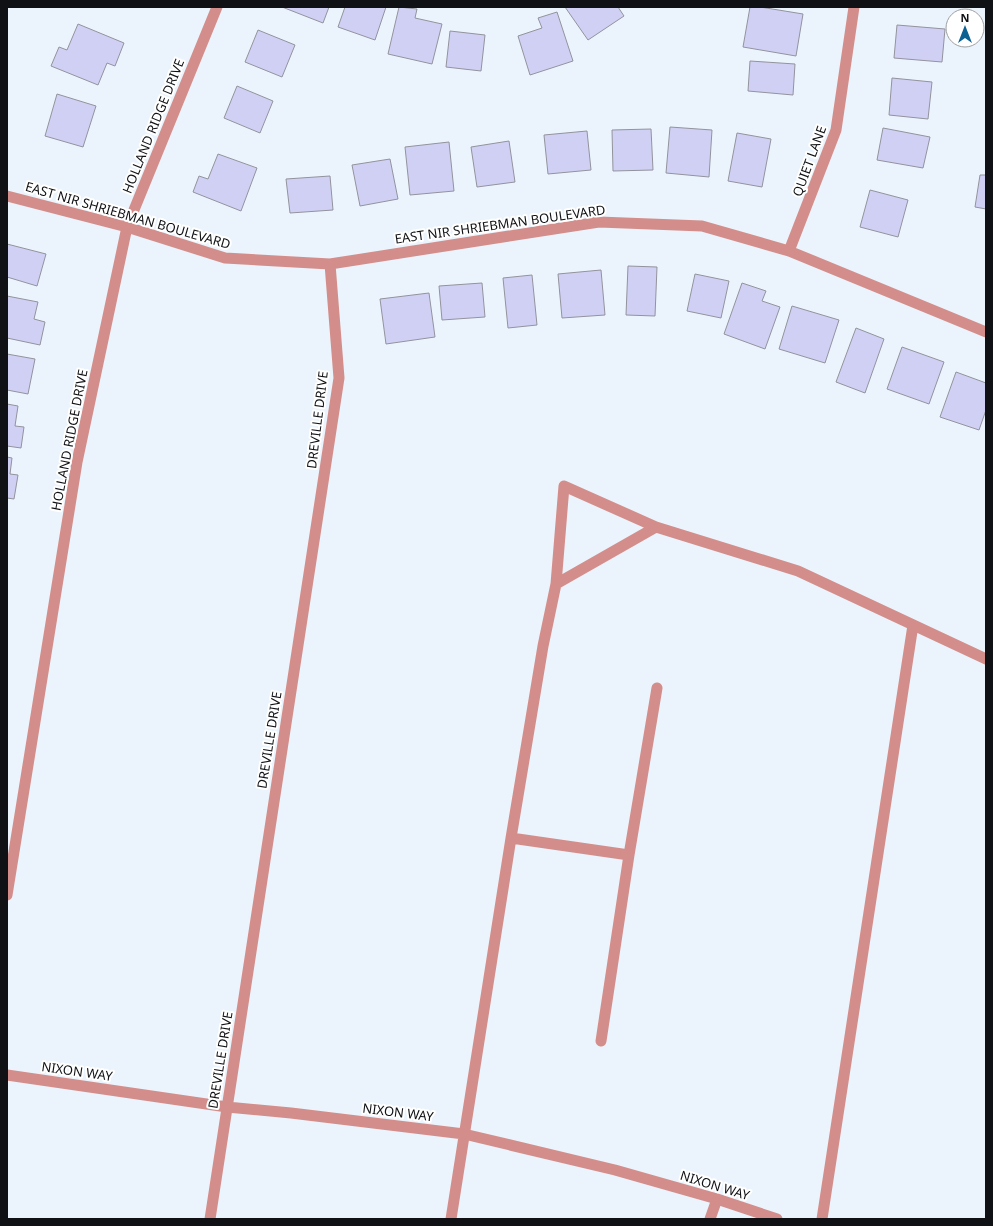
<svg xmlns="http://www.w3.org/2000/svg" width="993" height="1226" font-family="'Noto Sans',sans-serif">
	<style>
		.building { fill: #d0d0f5; stroke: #93939d }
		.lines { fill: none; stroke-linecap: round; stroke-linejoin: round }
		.minor { stroke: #d38e8b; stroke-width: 11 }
		.labels { text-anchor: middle; stroke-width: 4; stroke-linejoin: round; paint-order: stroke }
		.street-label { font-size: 13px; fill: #0f1114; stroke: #fff }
	</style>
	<rect width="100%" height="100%" fill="#ebf4fc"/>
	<path class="building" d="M282,7h47l-6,16z
		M345,7h41l-11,33 -37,-13z
		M399,7l18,2 -2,9 27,6 -10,40 -44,-10z
		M565,7h53l6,9 -36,24z
		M750,7h10l43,7 -7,42 -53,-9z
		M557,12l16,49 -43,14 -12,-39 24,-8 -4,-10z
		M78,24l46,19 -9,23 -8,-3 -9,22 -47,-19 8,-19 8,3z
		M897,25l48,4 -3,33 -48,-4z
		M258,30l37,15 -13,32 -37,-15z
		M450,31l35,4 -4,36 -35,-4z
		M750,61l45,3 -2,31 -45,-4z
		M892,78l40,4 -4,37 -39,-4z
		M237,86l36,15 -13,32 -36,-15z
		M57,94l39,12 -13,41 -38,-11z
		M670,127l42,3 -3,47 -43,-4z
		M883,128l47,9 -7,31 -46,-8z
		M651,129l2,41 -40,1 -1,-41z
		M587,131l4,39 -43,4 -4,-39z
		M737,133l34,6 -9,48 -34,-6z
		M509,141l6,41 -38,5 -6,-40z
		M449,142l5,49 -44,4 -5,-48z
		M218,154l39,14 -16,43 -48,-19 6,-16 9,3z
		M390,159l8,40 -38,7 -8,-41z
		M980,175h6v34l-11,-2z
		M330,176l3,34 -43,3 -4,-34z
		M870,190l38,10 -10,37 -38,-10z
		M7,244l39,10 -9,32 -30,-9z
		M628,266l29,1 -2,49 -29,-1z
		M601,270l4,45 -43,3 -4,-44z
		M695,274l34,7 -8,37 -34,-7z
		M532,275l5,50 -29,3 -5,-50z
		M482,283l3,34 -43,3 -3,-34z
		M742,283l24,8 -4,10 18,6 -15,42 -41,-15z
		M429,293l6,44 -49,7 -6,-45z
		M7,296l31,6 -4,17 11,3 -5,23 -33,-7z
		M792,306l47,14 -14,43 -46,-14z
		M856,328l28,11 -19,54 -29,-11z
		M902,347l42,15 -15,42 -42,-15z
		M7,354l28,5 -7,35 -21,-4z
		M956,372l30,11v27l-7,20 -39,-13z
		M7,404l11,2 -3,20 9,1 -3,21 -14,-2z
		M7,457l5,1 -2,16 8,1 -4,24 -7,-1z"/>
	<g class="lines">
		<path class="minor" d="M7,196l120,31 98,31 105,6 269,-42 103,4 87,25 197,81
			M789,251l47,-121 18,-123
			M556,584l100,-57
			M511,838l118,17 28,-167
			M7,895l70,-433 50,-235 90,-220
			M601,1041l28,-186
			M7,1075l220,32 64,6 173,21 151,36 102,29 60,20
			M210,1219l129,-841 -9,-114
			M451,1219l60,-381 32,-192 13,-62 8,-98 92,41 142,44 188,88
			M710,1219l7,-20
			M822,1219l91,-594"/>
	</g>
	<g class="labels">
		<g class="street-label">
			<text transform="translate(153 126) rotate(-68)" y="5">HOLLAND RIDGE DRIVE</text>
			<text transform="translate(809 161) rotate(-70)" y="5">QUIET LANE</text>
			<text transform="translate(128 215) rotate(16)" y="5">EAST NIR SHRIEBMAN BOULEVARD</text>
			<text transform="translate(500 224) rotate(-8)" y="5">EAST NIR SHRIEBMAN BOULEVARD</text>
			<text transform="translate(317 420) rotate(-83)" y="5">DREVILLE DRIVE</text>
			<text transform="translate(69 440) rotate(-79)" y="5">HOLLAND RIDGE DRIVE</text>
			<text transform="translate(269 740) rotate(-81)" y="5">DREVILLE DRIVE</text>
			<text transform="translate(220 1060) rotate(-81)" y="5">DREVILLE DRIVE</text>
			<text transform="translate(77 1071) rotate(8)" y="5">NIXON WAY</text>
			<text transform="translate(398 1112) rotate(7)" y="5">NIXON WAY</text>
			<text transform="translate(715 1185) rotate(17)" y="5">NIXON WAY</text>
		</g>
	</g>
	<rect width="993" height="1226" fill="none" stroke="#0f1114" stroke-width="16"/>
	<g transform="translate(965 28)"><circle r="19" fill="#ffffff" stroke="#9fa0a1"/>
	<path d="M0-3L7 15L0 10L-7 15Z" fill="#0d6092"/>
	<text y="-6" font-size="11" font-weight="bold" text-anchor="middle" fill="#0f1114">N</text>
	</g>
</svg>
